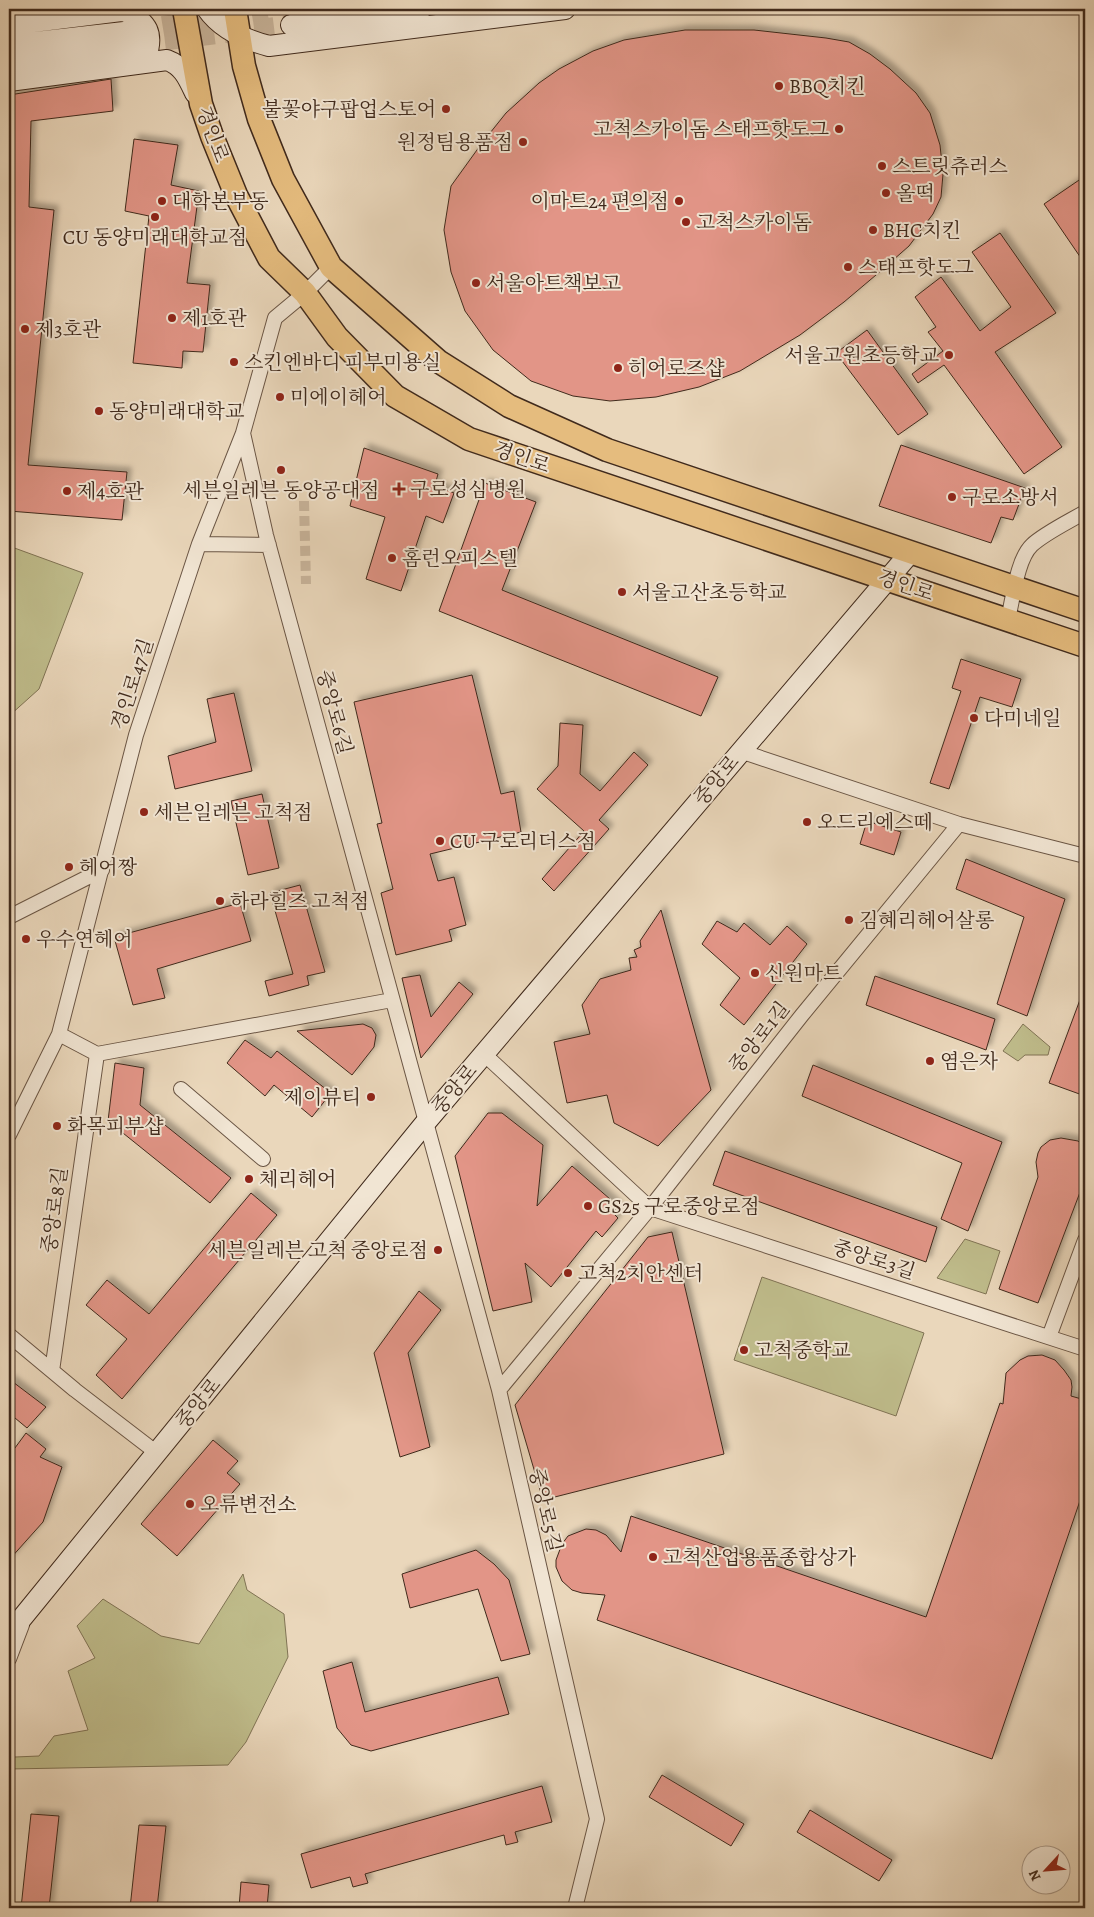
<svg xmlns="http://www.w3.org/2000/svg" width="1094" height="1917" font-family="Alegreya,'Noto Serif KR',serif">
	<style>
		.green { fill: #bfbc8b; stroke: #807354 }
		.building { fill: #e29587; stroke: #402a1c; filter: url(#shadow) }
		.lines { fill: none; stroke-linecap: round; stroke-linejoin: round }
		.pedestrian-tunnel { stroke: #c8b49b; stroke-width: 10; stroke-dasharray: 10 5; stroke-linecap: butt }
		.secondary-tunnel { stroke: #c8b49b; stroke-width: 20; stroke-dasharray: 20 10; stroke-linecap: butt }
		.minor-casing { stroke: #6a5544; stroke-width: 16 }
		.secondary-casing { stroke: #402a1c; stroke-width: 22 }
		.primary-casing { stroke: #402a1c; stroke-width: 25 }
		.minor { stroke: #f1e5d3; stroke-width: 14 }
		.secondary { stroke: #f1e5d3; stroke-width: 20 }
		.primary { stroke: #e5bc7e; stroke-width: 22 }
		.poi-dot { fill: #8f2418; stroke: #f1e5d3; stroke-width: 2 }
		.labels { text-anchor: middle; stroke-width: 4; stroke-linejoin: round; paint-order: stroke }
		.poi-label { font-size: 20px; fill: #402a1c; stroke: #f1e5d3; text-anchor: start }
		.street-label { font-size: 20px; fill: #402a1c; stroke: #f1e5d3 }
	</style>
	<defs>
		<filter id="shadow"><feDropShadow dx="4.5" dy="-4.5" stdDeviation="2.5" flood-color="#0004"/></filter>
	</defs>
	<rect width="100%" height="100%" fill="#ead7bb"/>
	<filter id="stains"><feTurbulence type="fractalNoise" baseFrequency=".004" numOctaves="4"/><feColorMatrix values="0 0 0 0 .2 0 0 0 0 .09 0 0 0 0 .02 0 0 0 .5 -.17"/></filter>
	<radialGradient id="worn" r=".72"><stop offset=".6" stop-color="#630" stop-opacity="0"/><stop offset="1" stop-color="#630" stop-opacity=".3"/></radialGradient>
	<path class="green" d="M9,546l74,27 -44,116 -30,27z
		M1023,1024l27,23 -2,8h-23l-7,6 -15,-10z
		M965,1239l35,12 -14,43 -49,-16z
		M762,1277l162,56 -28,83 -162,-56z
		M243,1574l4,16 37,24 4,43 -42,85 -18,23 -219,4v-21l6,9 24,-1 15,-20 34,-6 -20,-59 27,-13 -18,-32 26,-27 58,37 38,8z"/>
	<path class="building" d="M685,30h69l72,8 23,4 21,12 20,15 26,24 14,20 10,32 3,29 -2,23 -8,17 -24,32 -33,29 -32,27 -44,33 -60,36 -41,16 -43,10 -46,4 -37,-5 -42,-15 -38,-31 -28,-39 -14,-39 -7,-42 7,-44 31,-43 24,-30 33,-30 20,-14 34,-18 31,-11z
		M111,79l2,32 -82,10 -2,86 25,3 -26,255 99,7 -5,48 -113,-9v-416z
		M134,139l44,6 -7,40 28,6 -12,92 23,2 -7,67 -20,-1 -1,17 -49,-5 16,-147 -24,-5z
		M1085,176v88l-41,-60z
		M1000,233l56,80 -61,39 67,95 -38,27 -80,-109 -26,18 -6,-9 31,-23 -15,-19 8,-5 -21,-30 26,-20 39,54 31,-24 -39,-55z
		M867,330l61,84 -30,21 -62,-82z
		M901,445l124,43 -12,32 -12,-3 -10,26 -112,-37z
		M364,448l74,26 -3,11 19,8 -11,30 -17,-7 -25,75 -35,-12 19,-62 -35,-11z
		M485,483l51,19 -34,88 216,87 -17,39 -262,-105z
		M961,659l60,20 -9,28 -32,-10 -31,92 -19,-6 31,-92 -9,-3z
		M472,675l29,119 13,-3 7,41 -91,22 8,27 16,-4 12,48 -17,5 3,11 -56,14 -15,-62 12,-4 -16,-65 5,-1 -28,-121z
		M234,693l18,78 -77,18 -7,-33 48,-14 -9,-43z
		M560,723l23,2 -3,49 20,17 34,-39 14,13 -49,55 10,9 -55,62 -12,-12 42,-48 -47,-42 21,-23z
		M262,794l17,74 -31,7 -17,-74z
		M867,821l34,11 -7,23 -34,-11z
		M966,859l99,40 -38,117 -30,-12 27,-87 -68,-28z
		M300,885l25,87 -18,4 2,9 -40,11 -4,-15 28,-7 -23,-81z
		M240,903l11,38 -94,28 8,29 -32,7 -19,-68z
		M661,910l50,180 -53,56 -44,-23 -7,-28 -40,8 -13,-61 36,-8 -8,-29 18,-26 31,-9 -2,-12 8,-1 -3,-7 7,-3 -1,-6z
		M717,921l20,11 7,-9 26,22 17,-19 20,18 -63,81 -24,-20 20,-27 -38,-34z
		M420,975l11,42 28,-35 14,12 -52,64 -19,-80z
		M875,976l120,43 -9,31 -120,-45z
		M1084,989h1v107l-36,-13z
		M363,1024l9,4 4,7 -2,12 -22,28 -55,-44z
		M245,1040l26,18 6,-7 54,42 -19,24 -38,-32 -9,11 -38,-33z
		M115,1063l29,5 -4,37 91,73 -21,25 -102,-82z
		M813,1065l189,77 -34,89 -27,-12 21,-56 -160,-67z
		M488,1113h14l41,32 -6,61 35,-40 46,40 -5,7 5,5 -16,19 -6,-6 -45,56 -26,-24 7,39 -39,9 -38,-155z
		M1061,1138l17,3 7,6v36l-3,4 -44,116 -39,-14 39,-112 -2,-15 2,-9 3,-6 9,-7z
		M725,1151l212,76 -11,35 -213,-77z
		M251,1193l26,22 -155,184 -26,-24 31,-36 -41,-34 21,-25 42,34z
		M672,1232l52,222 -181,46 -28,-95 133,-168z
		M419,1291l22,19 -33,43 22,94 -30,10 -26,-104z
		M1042,1355l13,5 9,10 7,10 1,7 -1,9 14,4v86l-93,273 -395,-139 8,-25 -23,-2 -10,-3 -10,-9 -6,-14v-7l6,-16 6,-8 18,-7 10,1 10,5 15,17 10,-36 295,101 74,-214 3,1 3,-31 14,-13 8,-4z
		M9,1379l37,28 -19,21 -18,-15z
		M26,1433l20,16 -6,8 22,10 -19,55 -34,38v-104z
		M213,1440l25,21 -11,12 13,11 -63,72 -36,-32z
		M476,1550l18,14 15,16 21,74 -29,7 -23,-72 -68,19 -8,-34z
		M352,1662l13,50 133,-35 11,37 -138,37 -20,-6 -14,-17 -14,-57z
		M662,1775l82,49 -13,22 -82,-49z
		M542,1786l10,36 -37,10 3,10 -12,3 -2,-10 -139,39 3,9 -15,4 -3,-10 -39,11 -10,-34z
		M810,1810l82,50 -13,21 -82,-49z
		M31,1814l28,2 -10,92h-28z
		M139,1825l27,1 -9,82h-27z
		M241,1882l28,3 -2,23h-28z"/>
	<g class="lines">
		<path class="pedestrian-tunnel" d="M304,501l2,83"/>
		<path class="secondary-tunnel" d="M133,31l134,-22
			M135,44l156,-19"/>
		<g class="minor-casing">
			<path id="minor" d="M243,433l23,102 233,855 98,429 -22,89
				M199,544l70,1
				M1008,619c5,-20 9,-60 24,-74 13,-12 38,-24 53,-33
				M740,751l219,73 126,32
				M9,917l93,-47
				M59,1034l38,20 295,-54
				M484,1054l166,154 435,141
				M181,1089l82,70
				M9,1135l50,-101 77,-299 63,-191 44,-111 32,-115 30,-25 26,-26
				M9,1335l66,55 82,63
				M1049,1337l36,-97
				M52,1371l45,-317
				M499,1390l151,-182 152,-193 157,-191
				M9,1659l13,-34"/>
		</g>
		<g class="secondary-casing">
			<path id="secondary" d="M207,9c14,20 39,31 62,37l296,-37
				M126,12c22,10 28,22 20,45l-11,7
				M9,25l128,-16
				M291,25l130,-16
				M9,45l124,-14
				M9,61l126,-17
				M9,81l158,-21c16,6 21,18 28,33
				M9,1634l417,-512 484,-569"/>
		</g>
		<g class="primary-casing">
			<path id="primary" d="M184,9l17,95 11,32 24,59 33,63 36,35 32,44 58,59 74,43 616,207
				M235,9l9,57 15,53 24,60 48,88 107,94 71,45 98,44 478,161"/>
		</g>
		<use href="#minor" class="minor"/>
		<use href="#secondary" class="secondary"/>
		<use href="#primary" class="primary"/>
	</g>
	<g class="poi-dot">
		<circle cx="779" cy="86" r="5"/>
		<circle cx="446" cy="109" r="5"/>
		<circle cx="839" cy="129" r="5"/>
		<circle cx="523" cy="142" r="5"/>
		<circle cx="882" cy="166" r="5"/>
		<circle cx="886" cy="193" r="5"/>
		<circle cx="162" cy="201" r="5"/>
		<circle cx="679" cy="201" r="5"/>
		<circle cx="155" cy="217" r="5"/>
		<circle cx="686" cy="222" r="5"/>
		<circle cx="873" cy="230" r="5"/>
		<circle cx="848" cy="267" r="5"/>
		<circle cx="476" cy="283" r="5"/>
		<circle cx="172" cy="318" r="5"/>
		<circle cx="25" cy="329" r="5"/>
		<circle cx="949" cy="355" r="5"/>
		<circle cx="234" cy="362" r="5"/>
		<circle cx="618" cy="368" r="5"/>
		<circle cx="280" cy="397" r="5"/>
		<circle cx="99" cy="411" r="5"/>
		<circle cx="281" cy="470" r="5"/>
		<path d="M396.5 481.5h5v5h5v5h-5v5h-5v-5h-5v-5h5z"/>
		<circle cx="67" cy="491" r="5"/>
		<circle cx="952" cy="497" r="5"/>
		<circle cx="392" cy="558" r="5"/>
		<circle cx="622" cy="592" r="5"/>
		<circle cx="974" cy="718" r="5"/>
		<circle cx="144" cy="812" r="5"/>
		<circle cx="807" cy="822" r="5"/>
		<circle cx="440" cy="841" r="5"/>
		<circle cx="69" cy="867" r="5"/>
		<circle cx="220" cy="901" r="5"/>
		<circle cx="849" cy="920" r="5"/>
		<circle cx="26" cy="939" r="5"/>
		<circle cx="755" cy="973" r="5"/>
		<circle cx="930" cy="1061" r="5"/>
		<circle cx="371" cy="1097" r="5"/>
		<circle cx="57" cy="1126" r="5"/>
		<circle cx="249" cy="1179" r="5"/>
		<circle cx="588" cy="1206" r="5"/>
		<circle cx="438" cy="1250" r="5"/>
		<circle cx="568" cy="1273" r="5"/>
		<circle cx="744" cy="1350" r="5"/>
		<circle cx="190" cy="1504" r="5"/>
		<circle cx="653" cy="1557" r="5"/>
	</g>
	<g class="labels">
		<g class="poi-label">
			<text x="789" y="93">BBQ치킨</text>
			<text x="436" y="116" text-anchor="end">불꽃야구팝업스토어</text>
			<text x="829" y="136" text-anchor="end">고척스카이돔 스태프핫도그</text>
			<text x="513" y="149" text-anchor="end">원정팀용품점</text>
			<text x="892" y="173">스트릿츄러스</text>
			<text x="896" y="200">올떡</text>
			<text x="172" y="208">대학본부동</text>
			<text x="669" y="208" text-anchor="end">이마트24 편의점</text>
			<text x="696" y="229">고척스카이돔</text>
			<text x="883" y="237">BHC치킨</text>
			<text x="155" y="244" text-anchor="middle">CU 동양미래대학교점</text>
			<text x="858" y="274">스태프핫도그</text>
			<text x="486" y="290">서울아트책보고</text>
			<text x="182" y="325">제1호관</text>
			<text x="35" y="336">제3호관</text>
			<text x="939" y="362" text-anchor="end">서울고원초등학교</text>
			<text x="244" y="369">스킨엔바디 피부미용실</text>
			<text x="628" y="375">히어로즈샵</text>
			<text x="290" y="404">미에이헤어</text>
			<text x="109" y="418">동양미래대학교</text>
			<text x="410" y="496">구로성심병원</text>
			<text x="281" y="497" text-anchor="middle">세븐일레븐 동양공대점</text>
			<text x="77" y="498">제4호관</text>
			<text x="962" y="504">구로소방서</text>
			<text x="402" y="565">홈런오피스텔</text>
			<text x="632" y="599">서울고산초등학교</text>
			<text x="984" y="725">다미네일</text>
			<text x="154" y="819">세븐일레븐 고척점</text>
			<text x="817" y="829">오드리에스떼</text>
			<text x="450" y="848">CU 구로리더스점</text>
			<text x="79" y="874">헤어짱</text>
			<text x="230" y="908">하라힐즈 고척점</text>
			<text x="859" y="927">김혜리헤어살롱</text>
			<text x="36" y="946">우수연헤어</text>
			<text x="765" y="980">신원마트</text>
			<text x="940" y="1068">염은자</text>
			<text x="361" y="1104" text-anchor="end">제이뷰티</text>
			<text x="67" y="1133">화목피부샵</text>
			<text x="259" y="1186">체리헤어</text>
			<text x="598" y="1213">GS25 구로중앙로점</text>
			<text x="428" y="1257" text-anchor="end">세븐일레븐 고척 중앙로점</text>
			<text x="578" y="1280">고척2치안센터</text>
			<text x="754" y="1357">고척중학교</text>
			<text x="200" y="1511">오류변전소</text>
			<text x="663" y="1564">고척산업용품종합상가</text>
		</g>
		<g class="street-label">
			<text transform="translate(213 134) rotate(70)" y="7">경인로</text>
			<text transform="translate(522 457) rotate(19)" y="7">경인로</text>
			<text transform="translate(906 585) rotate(19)" y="7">경인로</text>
			<text transform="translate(132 684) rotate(-72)" y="7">경인로47길</text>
			<text transform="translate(335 712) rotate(75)" y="7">중앙로6길</text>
			<text transform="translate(716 780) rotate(-50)" y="7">중앙로</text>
			<text transform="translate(759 1037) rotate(-52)" y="7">중앙로1길</text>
			<text transform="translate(454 1089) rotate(-50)" y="7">중앙로</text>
			<text transform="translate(54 1210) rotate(-82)" y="7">중앙로8길</text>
			<text transform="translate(874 1259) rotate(18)" y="7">중앙로3길</text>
			<text transform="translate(198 1403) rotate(-51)" y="7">중앙로</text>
			<text transform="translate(546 1510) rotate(77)" y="7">중앙로5길</text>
		</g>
	</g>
	<rect width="1094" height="1917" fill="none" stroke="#ead7bb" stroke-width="30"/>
	<rect x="10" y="10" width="1074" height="1897" fill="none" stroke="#402a1c" stroke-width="2.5"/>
	<rect x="15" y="15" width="1064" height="1887" fill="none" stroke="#402a1c"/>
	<g transform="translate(1046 1870) rotate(244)"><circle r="24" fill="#f1e5d3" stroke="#aa9a8a"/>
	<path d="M0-4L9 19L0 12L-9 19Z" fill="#8f2418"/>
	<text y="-8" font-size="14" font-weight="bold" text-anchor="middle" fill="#402a1c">N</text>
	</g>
	<rect width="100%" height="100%" filter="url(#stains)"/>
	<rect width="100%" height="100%" fill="url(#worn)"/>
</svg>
